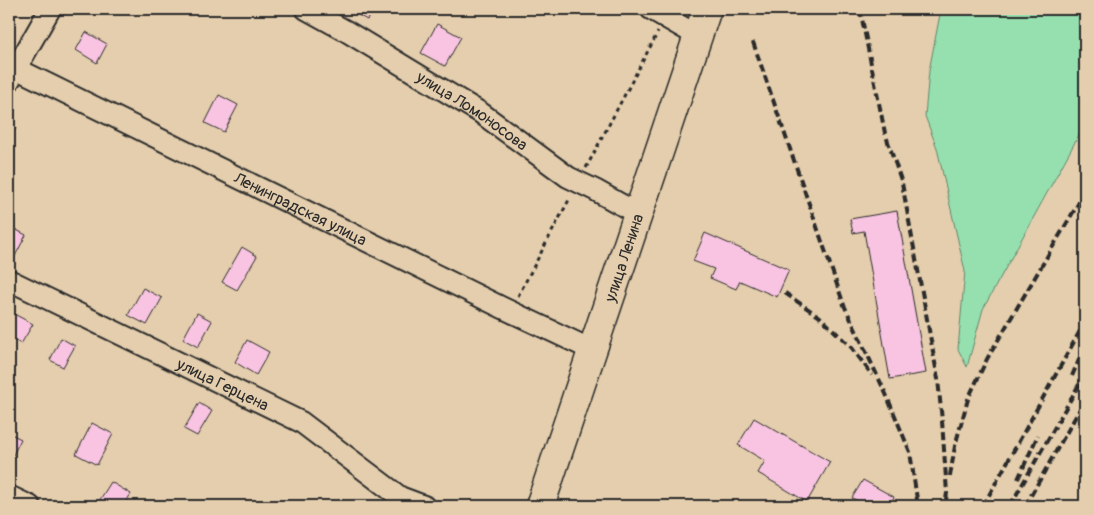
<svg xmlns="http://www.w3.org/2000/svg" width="1094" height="515" font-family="Pangolin,sans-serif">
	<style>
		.green { fill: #96e0af; stroke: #60866d }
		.building { fill: #f8c4e1; stroke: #2b2b2b }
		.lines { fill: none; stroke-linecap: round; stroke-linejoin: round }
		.street-casing { stroke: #2b2b2b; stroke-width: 24 }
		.secondary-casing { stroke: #2b2b2b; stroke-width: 31 }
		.path { stroke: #2b2b2b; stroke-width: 3; stroke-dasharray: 4 4; stroke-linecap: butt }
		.street { stroke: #e4cead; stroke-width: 20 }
		.secondary { stroke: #e4cead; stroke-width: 28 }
		.rail { stroke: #2b2b2b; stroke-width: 4; stroke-dasharray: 8 4; stroke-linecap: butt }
		.labels { text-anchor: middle; stroke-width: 5; stroke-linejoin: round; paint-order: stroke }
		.street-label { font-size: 16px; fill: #2b2b2b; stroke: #e4cead }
	</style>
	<rect width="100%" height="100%" fill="#e4cead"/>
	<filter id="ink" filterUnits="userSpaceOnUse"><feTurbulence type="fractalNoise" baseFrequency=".02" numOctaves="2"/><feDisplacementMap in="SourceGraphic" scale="10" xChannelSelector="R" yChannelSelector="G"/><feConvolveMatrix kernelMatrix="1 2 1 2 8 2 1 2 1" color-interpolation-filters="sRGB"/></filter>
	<g filter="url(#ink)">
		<path class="green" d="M941,9h144v115l-102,185 -16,58 -9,-18 7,-78 -28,-123 -12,-32 4,-45z"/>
		<path class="building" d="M348,9h26l-7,11z
			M437,24l24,13 -16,29 -24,-13z
			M86,32l21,12 -10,19 -21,-13z
			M219,95l19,10 -14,27 -19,-9z
			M9,123l7,5 -7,12z
			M897,211l29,162 -36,6 -26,-148 -11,2 -3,-14z
			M9,226l17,9 -12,23 -5,-2z
			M705,233l84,37 -12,27 -37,-16 -4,8 -26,-11 4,-9 -21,-8z
			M242,247l15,9 -20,34 -15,-8z
			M143,288l19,10 -15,27 -19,-10z
			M197,313l15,8 -14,26 -15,-8z
			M14,314l19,10 -12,20 -12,-7v-13z
			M61,338l14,8 -12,21 -13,-7z
			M247,340l22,12 -13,23 -21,-13z
			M199,403l13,8 -15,25 -13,-7z
			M754,418l76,44 -23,40 -49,-29 7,-12 -27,-16z
			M92,423l21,11 -16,31 -21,-11z
			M9,433l12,6 -12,24z
			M863,480l31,17 -5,9h-24l1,-1 -14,-7z
			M111,482l20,12 -8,12h-27z
			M345,502l8,4h-11z"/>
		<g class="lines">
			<g class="street-casing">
				<g id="street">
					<path id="s1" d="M306,9l40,22 135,82 87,64 27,13 43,24"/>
					<path d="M651,9l47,27"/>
					<path id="s2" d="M9,65l494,243 89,42"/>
					<path d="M9,81l41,-72"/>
					<path id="s3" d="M9,280l292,142 99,75 24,9"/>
					<path d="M9,496l21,10"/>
				</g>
			</g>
			<g class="secondary-casing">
				<g id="secondary">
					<path id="s4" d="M540,506l167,-497"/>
				</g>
			</g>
			<path class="path" d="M586,168l72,-136
				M518,296l52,-98"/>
			<use href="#street" class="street"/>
			<use href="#secondary" class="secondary"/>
			<path class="rail" d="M860,9l25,124 17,50 36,196 4,42 5,72 -2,13
				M753,42l91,263 42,89 24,58 8,54
				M785,293l35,24 32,31 20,27
				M1072,376l13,-30
				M950,476l5,-30 13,-47 19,-40 98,-167
				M1018,479l20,-44
				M983,506l102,-184
				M1010,506l75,-132
				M1025,506l60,-106"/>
		</g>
	</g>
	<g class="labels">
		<g class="street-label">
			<text dy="6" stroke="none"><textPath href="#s1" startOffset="195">улица Ломоносова</textPath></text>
			<text dy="6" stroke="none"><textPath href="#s2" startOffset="325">Ленинградская улица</textPath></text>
			<text dy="6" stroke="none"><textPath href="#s4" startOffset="262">улица Ленина</textPath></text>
			<text dy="6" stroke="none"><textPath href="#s3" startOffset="238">улица Герцена</textPath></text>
		</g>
	</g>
	<rect width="1094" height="515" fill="none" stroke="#e4cead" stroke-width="30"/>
	<rect x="15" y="15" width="1064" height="485" fill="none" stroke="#2b2b2b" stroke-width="2" filter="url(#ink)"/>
</svg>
